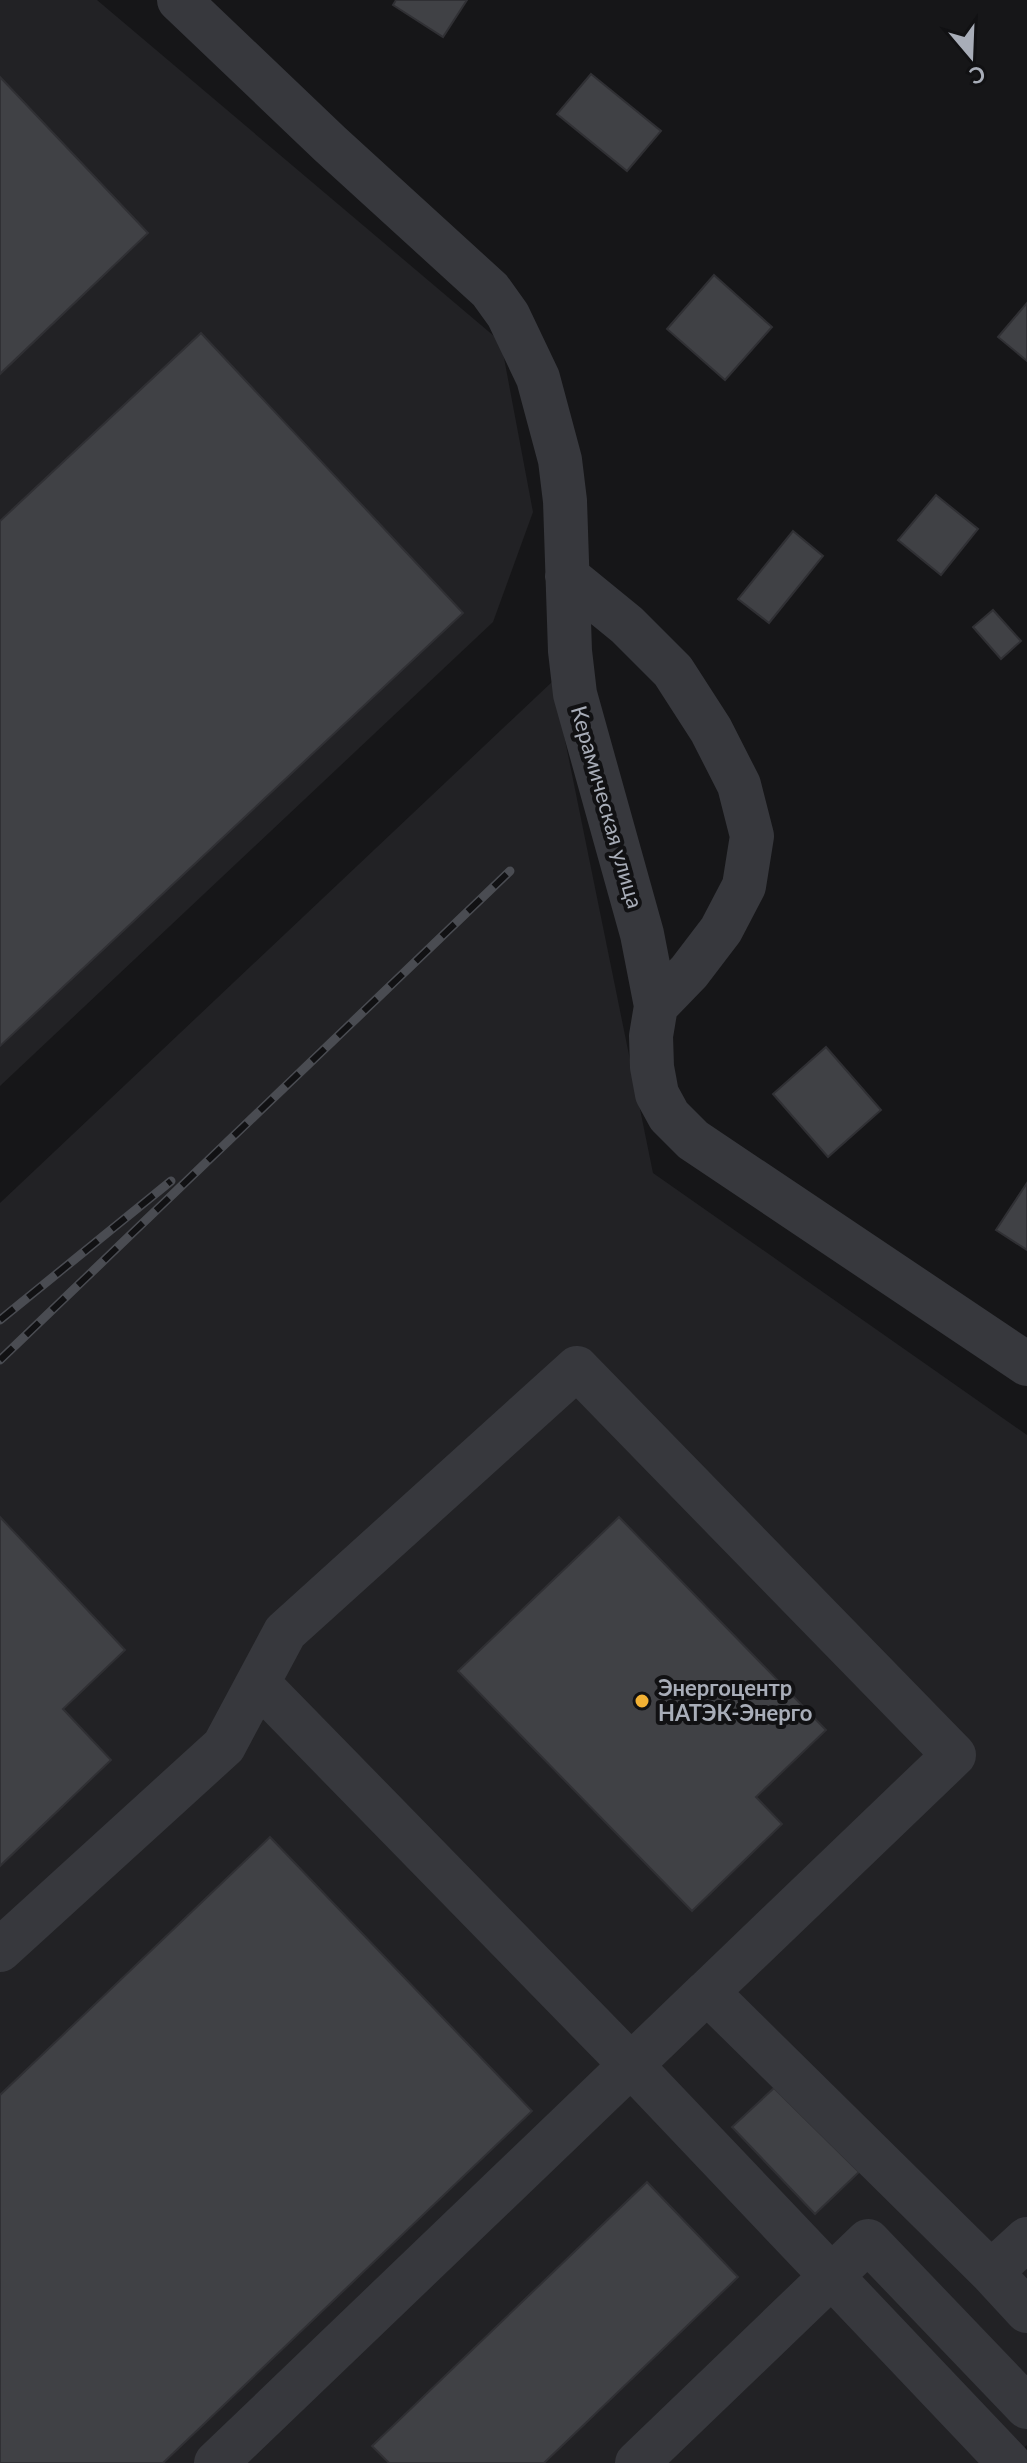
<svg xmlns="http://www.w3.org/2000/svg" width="1027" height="2463" font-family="Lato,sans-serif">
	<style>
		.built { fill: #222225 }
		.building { fill: #404145; stroke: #303034; stroke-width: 2 }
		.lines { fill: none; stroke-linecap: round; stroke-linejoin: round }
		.minor { stroke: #37383d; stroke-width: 44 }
		.rail-casing { stroke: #4a4c52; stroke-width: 9 }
		.rail { stroke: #111113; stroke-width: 6; stroke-dasharray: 18; stroke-linecap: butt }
		.poi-dot { fill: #f2b134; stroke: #111113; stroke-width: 3 }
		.labels { text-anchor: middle; stroke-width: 8; stroke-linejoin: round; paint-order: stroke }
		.street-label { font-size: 22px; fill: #a8adb8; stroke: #111113 }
		.poi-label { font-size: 22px; font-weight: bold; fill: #a8adb8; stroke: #111113; text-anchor: start }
	</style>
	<rect width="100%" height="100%" fill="#161618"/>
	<path class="built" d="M0,0h97l404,342 32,170 -40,110 -493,464z
		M553,681l100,492 374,262v1010l-19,18h-1008v-1260z"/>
	<path class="building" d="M396,0h71l-24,37 -50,-32z
		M591,74l70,57 -34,40 -70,-57z
		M0,77l148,156 -148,141z
		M714,275l58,52 -47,53 -58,-51z
		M1027,303v58l-29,-24z
		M201,333l262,280 -463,433v-525z
		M936,495l42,34 -37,46 -43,-35z
		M793,531l30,25 -54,67 -31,-24z
		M993,610l28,31 -20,18 -28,-32z
		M826,1047l55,63 -53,47 -55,-63z
		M1027,1183v67l-31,-20z
		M0,1517l125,133 -62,59 48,51 -111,106z
		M619,1517l207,213 -70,67 26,27 -90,87 -234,-240z
		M270,1837l262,274 -369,352h-163v-368z
		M774,2088l85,84 -44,42 -83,-87z
		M647,2182l91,95 -194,186h-155l-17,-17z"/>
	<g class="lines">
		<path class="minor" d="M179,0l151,144 160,146 18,25 30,63 22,82 5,41 5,150 5,43 67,240 14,72 -5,30 1,31 5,27 12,22 24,24 334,224
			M567,576l60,49 46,46 38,59 28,55 13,51 -8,50 -23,44 -32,42 -33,34
			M259,1684l372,381 378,398
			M0,1950l224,-204 61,-114 292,-264 377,387 -247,237 284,280 36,-33
			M991,2272l36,39
			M216,2463l491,-471
			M637,2463l231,-222 159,166"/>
		<g class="rail-casing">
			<path id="rail" d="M0,1320l171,-139
				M0,1360l510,-489"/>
		</g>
		<use href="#rail" class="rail"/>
	</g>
	<circle class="poi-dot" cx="642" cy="1701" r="8"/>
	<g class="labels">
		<g class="street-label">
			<text transform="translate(607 807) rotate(74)" y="8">Керамическая улица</text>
		</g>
		<g class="poi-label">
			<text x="658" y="1696">Энергоцентр<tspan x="658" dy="25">НАТЭК-Энерго</tspan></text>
		</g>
	</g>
	<g transform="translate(971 56) rotate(161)" stroke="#111113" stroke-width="6" paint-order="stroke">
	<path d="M0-6L14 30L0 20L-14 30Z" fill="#a8adb8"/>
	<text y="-12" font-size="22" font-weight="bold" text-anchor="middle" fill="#a8adb8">С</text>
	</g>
</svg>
